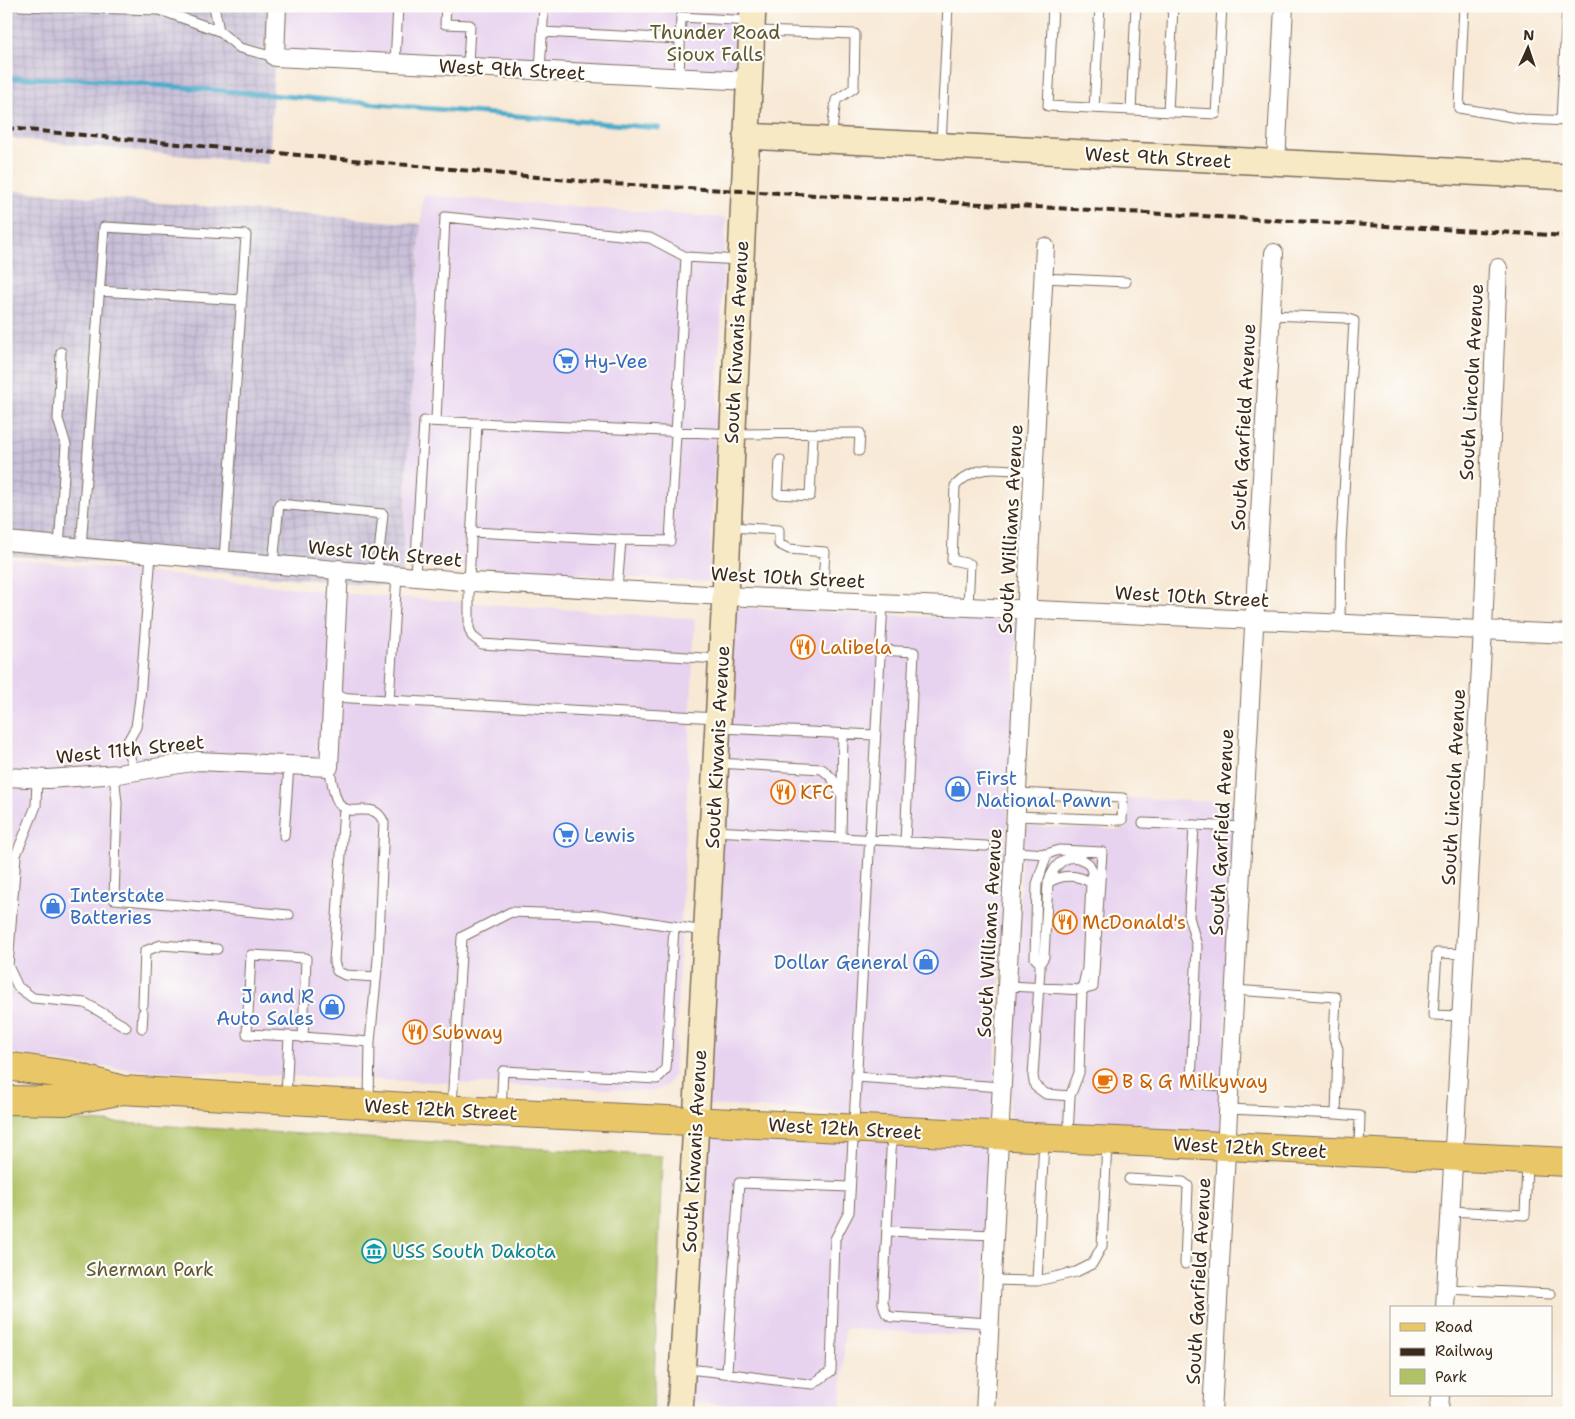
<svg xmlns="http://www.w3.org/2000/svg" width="1575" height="1419" font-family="'Shantell Sans',sans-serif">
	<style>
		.built { fill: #e7d2ef }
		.industrial { fill: url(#industrial-grid) }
		.park { fill: #afc265; stroke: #757642 }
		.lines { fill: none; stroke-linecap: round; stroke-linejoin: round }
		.stream { stroke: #4bacca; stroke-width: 5 }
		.lane-casing { stroke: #7d6d5e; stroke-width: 11 }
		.street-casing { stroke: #7d6d5e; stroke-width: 20 }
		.secondary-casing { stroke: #7d6d5e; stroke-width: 28 }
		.primary-casing { stroke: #7d6d5e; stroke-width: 30 }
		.lane { stroke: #fff; stroke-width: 9 }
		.street { stroke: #fff; stroke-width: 18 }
		.secondary { stroke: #f6e9c3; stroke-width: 25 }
		.primary { stroke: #e9c769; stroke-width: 28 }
		.rail { stroke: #3b2a1e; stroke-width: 4; stroke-dasharray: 8 4; stroke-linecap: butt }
		.labels { text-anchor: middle; stroke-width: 4.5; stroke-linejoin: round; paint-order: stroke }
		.park-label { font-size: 19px; fill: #5e5833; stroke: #fdfcf7 }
		.street-label { font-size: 19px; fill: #3b2a1e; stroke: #fdfcf7 }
		.shop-label { font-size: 19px; fill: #366cbe; stroke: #fdfcf7; text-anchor: start }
		.food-label { font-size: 19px; fill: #c56008; stroke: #fdfcf7; text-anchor: start }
		.culture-label { font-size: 19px; fill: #0d838f; stroke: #fdfcf7; text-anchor: start }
	</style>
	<defs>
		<pattern id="industrial-grid" width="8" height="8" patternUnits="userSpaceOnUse" patternTransform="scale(1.25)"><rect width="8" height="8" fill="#c8bfd8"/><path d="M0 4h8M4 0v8" fill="none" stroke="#ada4b9"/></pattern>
	</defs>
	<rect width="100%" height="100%" fill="#fdfcf7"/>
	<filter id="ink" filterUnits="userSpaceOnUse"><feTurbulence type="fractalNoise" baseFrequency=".02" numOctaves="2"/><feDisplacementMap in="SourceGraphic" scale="10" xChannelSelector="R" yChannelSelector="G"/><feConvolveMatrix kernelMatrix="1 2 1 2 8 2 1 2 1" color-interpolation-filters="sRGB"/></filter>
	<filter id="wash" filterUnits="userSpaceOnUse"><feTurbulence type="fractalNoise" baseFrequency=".0096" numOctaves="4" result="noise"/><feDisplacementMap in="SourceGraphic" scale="20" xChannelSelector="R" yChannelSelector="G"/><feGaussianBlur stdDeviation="1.12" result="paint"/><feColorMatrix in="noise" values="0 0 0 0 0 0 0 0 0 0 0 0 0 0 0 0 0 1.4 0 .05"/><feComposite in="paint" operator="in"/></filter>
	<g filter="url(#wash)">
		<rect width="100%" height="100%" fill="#f8e9d6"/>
		<path class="built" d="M277,6h476l-3,75 -475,-24z
			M423,195l303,23 -17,364 -306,-19z
			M6,558l346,36 343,25 -21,457 -8,10 -11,5 -517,-21 -71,-7 -61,-11z
			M735,607l283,14 -26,501 -284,-17z
			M1128,798l110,5 -18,330 -211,-9 14,-298 102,4z
			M708,1134l283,10 -10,193 -136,-9 -4,84 -158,-10z"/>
		<path class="industrial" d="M6,6h271l-8,158 -263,-26z
			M6,190l415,34 -20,363 -395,-32z"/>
		<path class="park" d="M6,1116l656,40 -9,257h-647z"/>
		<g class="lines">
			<path class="stream" d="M6,78l78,1 575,49"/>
		</g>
	</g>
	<g filter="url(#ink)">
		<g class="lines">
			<g class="lane-casing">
				<path id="lane" d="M20,6l140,4 59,21
					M214,6l5,25 21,17 35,9
					M446,6l-1,18 25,1 -2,41
					M1053,6l-5,100 168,8 6,-108
					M1464,6l-5,102 64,11 46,2
					M752,31l103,3 -1,54 -18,12 -5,38
					M542,32l138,7
					M395,63l3,-57
					M540,70l4,-64
					M679,77l2,-60 69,4
					M1094,108l6,-102
					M1131,110l5,-104
					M1168,112l5,-106
					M1561,120l6,-114
					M941,144l7,-138
					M1043,278l83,4
					M99,291l143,9
					M1270,315l75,3 9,3 -13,223 -1,79
					M436,421l9,-204 205,21 36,19
					M477,423l255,11 128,-1 -1,18
					M780,460l-2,34 32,2 3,-62
					M731,527l48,3v14l10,5 36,3 -3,48
					M472,532l149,8 -4,50
					M621,540l49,1 16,-284 54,3
					M59,547l7,-102 -8,-26 3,-67
					M81,548l23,-321 142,8 -22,325
					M273,564l6,-60 104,10 -6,59
					M415,576l9,-155 53,2 -8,159v46l3,8 10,8 237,15
					M968,607l2,-43 -18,-4 3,-74c23,-25 49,-16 79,-14
					M880,650l34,2 -9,190
					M333,697l384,21
					M389,700l8,-125
					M720,728l155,7
					M717,763l105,6 10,9 10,18
					M329,767c3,11 4,30 11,38 13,14 34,-7 44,18l-6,136 -8,83 -1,60
					M135,772l-7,-20v-11l8,-14 4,-29 11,-144
					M114,775l3,28 -3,96 175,16
					M37,779l-1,27 -20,49 -8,111 10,21 15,11 52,5 41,24
					M344,808l-10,154 3,9 8,4 31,2
					M1016,816l106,4 1,-22 -105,-5
					M1143,823l100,4
					M1194,825l-5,92 8,29 -6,137 38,4
					M714,831l272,15
					M284,836l5,-71
					M841,838l2,-104
					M1015,852l32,2 12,-4 43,2 -9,135 -11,3 -3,83 -9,23 -2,39
					M1047,854l-10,30 -2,74 5,5v6l-7,107 2,10 11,8 24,2
					M1048,883c6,-19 21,-35 41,-19l3,7 -1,12
					M1008,986l74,4 5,-22 4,-85c-13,-9 -30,-9 -43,0l-4,74 -4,6
					M143,1005l2,-54 16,-6 56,4
					M1461,1016l-28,-1 4,-62 27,1
					M142,1028l1,-15
					M289,1036l-42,-2 4,-79 55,3 -3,80
					M856,1077l146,10
					M286,1097l3,-61 81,6
					M452,1106l10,-169 49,-25 90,3 103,16
					M1228,1109l108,5 2,-65 -4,-11 2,-41 -102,-7
					M501,1110l2,-39 154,8 9,-10 8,-143
					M1336,1114l24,2 -1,33
					M892,1133l-9,170 3,10 5,4 99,6
					M1129,1179l54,3 5,4 -3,78
					M1450,1211l75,4 2,-51
					M887,1231l108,4
					M992,1280l45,1 39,-9 16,-8 10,-18 5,-103
					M1037,1281l7,-141
					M1446,1289l105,5
					M685,1369c43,3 85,12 128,15l18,-13 4,-132 14,-27 34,-609
					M727,1372l12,-189 111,4"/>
			</g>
			<g class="street-casing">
				<path id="street" d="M277,6l-2,51 475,24
					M1276,163l8,-157
					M6,541l467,41 252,14 844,38
					M6,777l42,2 70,-5 80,-13 131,6 10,-198
					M1445,1308l38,-678 15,-362
					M985,1413l60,-1166
					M1212,1413l62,-1160
					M1439,1413l1,-18"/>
			</g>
			<g class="secondary-casing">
				<path id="secondary" d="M746,136l823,41
					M680,1413l45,-817 28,-590"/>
			</g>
			<g class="primary-casing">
				<path id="primary" d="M6,1066l64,9 52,15 354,21 1093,51
					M6,1100l59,1 53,-10"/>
			</g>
			<use href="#lane" class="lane"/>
			<use href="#street" class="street"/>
			<use href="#secondary" class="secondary"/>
			<use href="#primary" class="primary"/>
			<path class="rail" d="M6,128l607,56 956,52"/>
		</g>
	</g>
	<defs>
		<g id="supermarket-ring" transform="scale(1.25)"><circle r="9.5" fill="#fdfcf7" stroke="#3f7fe0" stroke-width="1.5"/><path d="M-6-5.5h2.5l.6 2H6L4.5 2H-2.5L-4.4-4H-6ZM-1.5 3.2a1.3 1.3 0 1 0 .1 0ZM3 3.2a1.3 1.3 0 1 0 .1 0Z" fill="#3f7fe0"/></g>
		<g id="restaurant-ring" transform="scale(1.25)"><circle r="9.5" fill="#fdfcf7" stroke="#e8710a" stroke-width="1.5"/><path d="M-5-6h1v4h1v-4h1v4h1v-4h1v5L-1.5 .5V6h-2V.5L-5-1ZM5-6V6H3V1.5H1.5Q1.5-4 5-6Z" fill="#e8710a"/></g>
		<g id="shop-ring" transform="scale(1.25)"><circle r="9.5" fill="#fdfcf7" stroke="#3f7fe0" stroke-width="1.5"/><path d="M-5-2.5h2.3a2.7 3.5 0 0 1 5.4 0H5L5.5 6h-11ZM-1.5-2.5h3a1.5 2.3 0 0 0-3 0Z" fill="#3f7fe0"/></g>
		<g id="cafe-ring" transform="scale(1.25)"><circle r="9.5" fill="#fdfcf7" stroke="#e8710a" stroke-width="1.5"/><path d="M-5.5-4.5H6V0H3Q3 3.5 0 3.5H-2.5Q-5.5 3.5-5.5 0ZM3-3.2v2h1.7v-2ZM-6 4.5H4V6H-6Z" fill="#e8710a"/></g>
		<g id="museum-ring" transform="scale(1.25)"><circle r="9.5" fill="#fdfcf7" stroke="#0f9aa8" stroke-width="1.5"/><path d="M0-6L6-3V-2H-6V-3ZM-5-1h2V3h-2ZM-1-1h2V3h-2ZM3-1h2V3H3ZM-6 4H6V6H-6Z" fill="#0f9aa8"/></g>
	</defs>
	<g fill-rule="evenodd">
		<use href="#supermarket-ring" x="566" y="361"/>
		<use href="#restaurant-ring" x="803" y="647"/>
		<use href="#shop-ring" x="958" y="789"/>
		<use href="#restaurant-ring" x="783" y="792"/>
		<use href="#supermarket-ring" x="566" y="835"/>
		<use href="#shop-ring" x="53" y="906"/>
		<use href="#restaurant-ring" x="1065" y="922"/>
		<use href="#shop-ring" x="926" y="962"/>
		<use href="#shop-ring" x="332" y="1007"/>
		<use href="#restaurant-ring" x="415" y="1032"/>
		<use href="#cafe-ring" x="1105" y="1081"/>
		<use href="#museum-ring" x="374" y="1251"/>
	</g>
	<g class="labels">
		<g class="park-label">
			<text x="715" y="39">Thunder Road<tspan x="715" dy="22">Sioux Falls</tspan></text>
			<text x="150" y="1276">Sherman Park</text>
		</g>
		<g class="street-label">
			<text transform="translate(512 69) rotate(3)" y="7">West 9th Street</text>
			<text transform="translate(1158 157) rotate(3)" y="7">West 9th Street</text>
			<text transform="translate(736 342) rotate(-87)" y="7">South Kiwanis Avenue</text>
			<text transform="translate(1471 382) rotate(-87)" y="7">South Lincoln Avenue</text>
			<text transform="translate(1243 427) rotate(-87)" y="7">South Garfield Avenue</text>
			<text transform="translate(1010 529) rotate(-87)" y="7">South Williams Avenue</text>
			<text transform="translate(385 553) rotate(5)" y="7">West 10th Street</text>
			<text transform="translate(788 577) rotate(3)" y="7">West 10th Street</text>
			<text transform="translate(1192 596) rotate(3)" y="7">West 10th Street</text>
			<text transform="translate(717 747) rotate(-87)" y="7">South Kiwanis Avenue</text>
			<text transform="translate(130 749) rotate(-6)" y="7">West 11th Street</text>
			<text transform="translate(1453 787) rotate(-87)" y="7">South Lincoln Avenue</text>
			<text transform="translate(1221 832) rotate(-87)" y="7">South Garfield Avenue</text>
			<text transform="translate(989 933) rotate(-87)" y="7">South Williams Avenue</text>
			<text transform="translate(441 1109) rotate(3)" y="7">West 12th Street</text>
			<text transform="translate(845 1128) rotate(3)" y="7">West 12th Street</text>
			<text transform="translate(1250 1147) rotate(3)" y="7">West 12th Street</text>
			<text transform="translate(694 1151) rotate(-87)" y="7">South Kiwanis Avenue</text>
			<text transform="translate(1198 1281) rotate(-87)" y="7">South Garfield Avenue</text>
		</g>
		<g class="shop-label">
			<text x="584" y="368">Hy-Vee</text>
			<text x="976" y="785">First<tspan x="976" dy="22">National Pawn</tspan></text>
			<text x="584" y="842">Lewis</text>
			<text x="70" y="902">Interstate<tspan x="70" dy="22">Batteries</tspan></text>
			<text x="908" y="969" text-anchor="end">Dollar General</text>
			<text x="314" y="1003" text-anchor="end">J and R<tspan x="314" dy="22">Auto Sales</tspan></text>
		</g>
		<g class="food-label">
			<text x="820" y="654">Lalibela</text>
			<text x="800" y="799">KFC</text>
			<text x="1082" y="929">McDonald's</text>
			<text x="432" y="1039">Subway</text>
			<text x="1122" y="1088">B &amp; G Milkyway</text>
		</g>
		<g class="culture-label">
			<text x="392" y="1258">USS South Dakota</text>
		</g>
	</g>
	<rect width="1575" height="1419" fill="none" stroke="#fdfcf7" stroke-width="25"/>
	<rect x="1390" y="1306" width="162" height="90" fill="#fdfcf7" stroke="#afa8a0"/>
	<rect x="1400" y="1323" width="25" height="8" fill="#e9c769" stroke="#afa8a0"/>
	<text x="1435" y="1332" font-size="15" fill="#3b2a1e">Road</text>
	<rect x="1400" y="1348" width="25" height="8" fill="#3b2a1e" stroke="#afa8a0"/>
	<text x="1435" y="1356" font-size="15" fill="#3b2a1e">Railway</text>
	<rect x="1400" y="1369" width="25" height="15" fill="#afc265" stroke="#afa8a0"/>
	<text x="1435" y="1382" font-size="15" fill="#3b2a1e">Park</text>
	<g transform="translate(1528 48) rotate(3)" stroke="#fdfcf7" stroke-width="4" paint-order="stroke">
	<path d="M0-4L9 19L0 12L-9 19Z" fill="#3b2a1e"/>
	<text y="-8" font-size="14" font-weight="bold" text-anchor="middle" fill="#3b2a1e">N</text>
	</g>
</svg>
